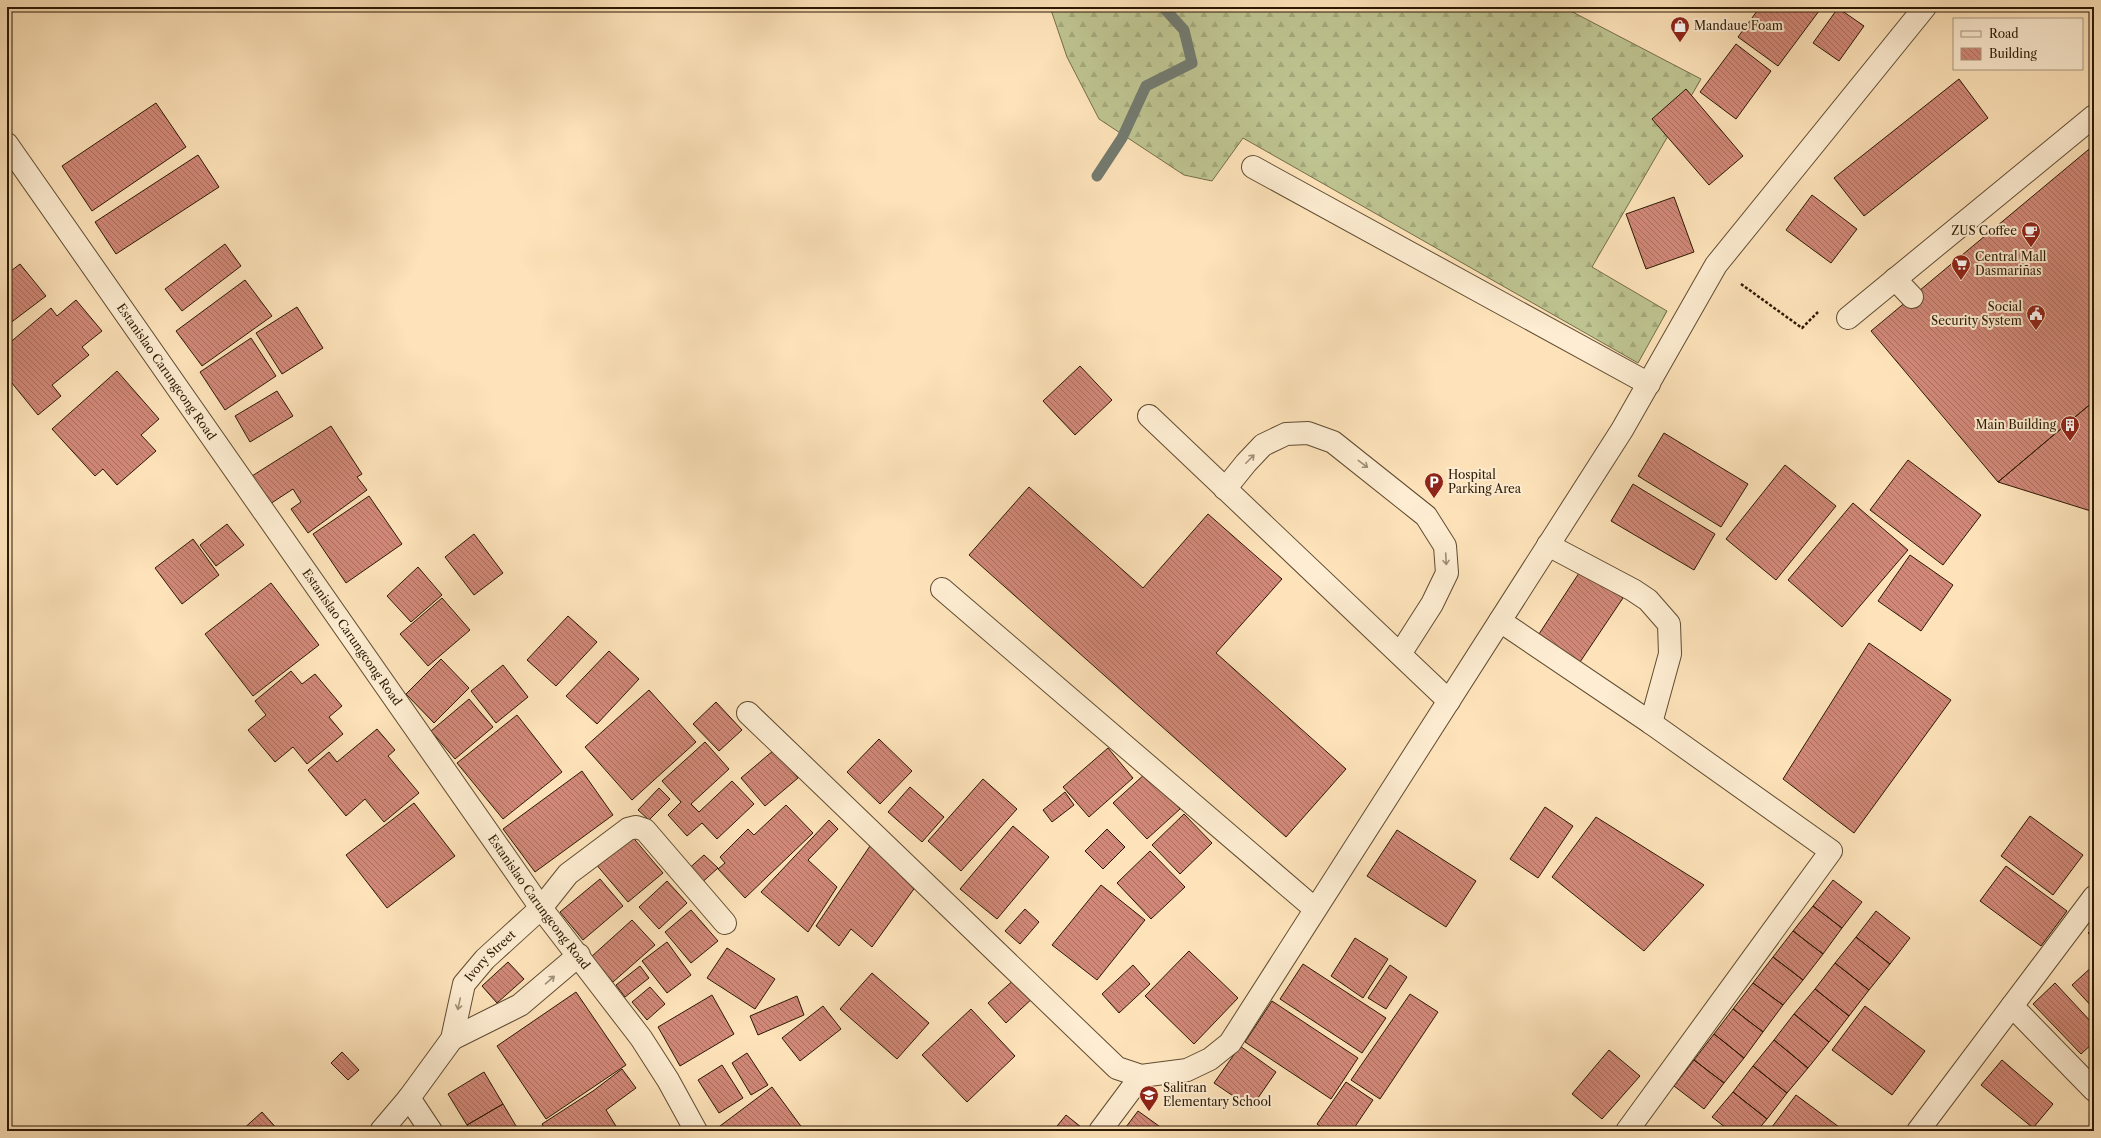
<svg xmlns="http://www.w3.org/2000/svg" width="2101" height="1138" font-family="'Libre Caslon Text',serif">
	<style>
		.forest { fill: url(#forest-firs); stroke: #756e4a }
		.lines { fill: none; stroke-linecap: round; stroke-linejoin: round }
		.stream { stroke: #737b70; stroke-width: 11 }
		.building { fill: url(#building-back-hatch); stroke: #2c1903 }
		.minor-casing { stroke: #604c31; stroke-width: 24 }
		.path { stroke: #2c1903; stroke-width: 2.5; stroke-dasharray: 3 2; stroke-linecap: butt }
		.minor { stroke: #feedd2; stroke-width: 22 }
		.oneway { stroke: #a08e75 }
		.labels { text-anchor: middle; stroke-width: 4; stroke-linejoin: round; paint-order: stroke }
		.poi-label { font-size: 12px; fill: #2c1903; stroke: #feedd2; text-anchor: start }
		.street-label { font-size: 12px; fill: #2c1903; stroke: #feedd2 }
	</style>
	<defs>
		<pattern id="forest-firs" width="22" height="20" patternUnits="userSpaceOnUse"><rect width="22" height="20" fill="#bec491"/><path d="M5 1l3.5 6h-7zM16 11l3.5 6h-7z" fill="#a3a87b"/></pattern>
		<pattern id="building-back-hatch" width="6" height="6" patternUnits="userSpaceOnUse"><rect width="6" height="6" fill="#d18878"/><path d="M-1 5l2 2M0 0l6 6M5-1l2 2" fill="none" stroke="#aa6e60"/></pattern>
	</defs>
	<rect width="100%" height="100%" fill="#fee3ba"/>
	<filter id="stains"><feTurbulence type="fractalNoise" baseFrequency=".005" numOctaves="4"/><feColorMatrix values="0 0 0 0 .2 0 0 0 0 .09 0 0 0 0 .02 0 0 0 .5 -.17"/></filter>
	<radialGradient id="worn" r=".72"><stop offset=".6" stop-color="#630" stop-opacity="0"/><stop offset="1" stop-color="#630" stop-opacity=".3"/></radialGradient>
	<path class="forest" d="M1050,7h513l138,72 -109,188 75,44 -29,52 -395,-225 -31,43 -28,-6 -85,-56 -32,-62z"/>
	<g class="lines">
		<path class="stream" d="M1097,176l25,-38 24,-52 46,-23 -8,-33 -21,-23"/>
	</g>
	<path class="building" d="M1760,7h62l-44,59 -40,-29z
		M1838,8l26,18 -25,35 -26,-18z
		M1736,44l35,27 -35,48 -36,-27z
		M1959,79l29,39 -124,98 -30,-38z
		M1686,89l57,67 -34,29 -57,-66z
		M156,103l30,44 -94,64 -30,-45z
		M2094,145v256l-96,81 -127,-151z
		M198,155l21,32 -103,67 -21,-32z
		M1812,195l45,34 -26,34 -45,-33z
		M1674,197l20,55 -48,17 -20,-55z
		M225,244l16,22 -59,45 -17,-22z
		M20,264l26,32 -37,28 -2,-2v-48z
		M245,280l27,36 -70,50 -26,-35z
		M76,300l26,31 -20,16 7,8 -37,30 9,11 -23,19 -31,-38v-32l44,-37 6,8z
		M297,307l26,41 -41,26 -26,-41z
		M251,338l25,38 -51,34 -25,-38z
		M1080,366l32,34 -37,35 -32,-34z
		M117,371l42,48 -18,16 15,16 -39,34 -14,-16 -8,7 -43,-47z
		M277,391l16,25 -43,26 -15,-26z
		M2094,401v111l-96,-30z
		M331,426l31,48 -5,3 10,13 -59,43 -17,-24 10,-7 -8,-13 -23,15 -18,-28z
		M1664,433l84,51 -27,43 -83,-51z
		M1908,460l73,55 -38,50 -73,-55z
		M1785,465l51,41 -60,74 -50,-41z
		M1633,484l82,50 -21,36 -83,-49z
		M1029,487l114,101 65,-74 74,65 -66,74 130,116 -60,68 -317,-282z
		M369,496l33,48 -56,39 -33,-49z
		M1853,503l55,47 -66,77 -54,-47z
		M227,524l17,21 -28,21 -16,-21z
		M474,534l29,39 -29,22 -29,-38z
		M193,539l26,36 -37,29 -27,-36z
		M1910,555l43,30 -32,46 -43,-30z
		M418,567l24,28 -31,27 -24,-26z
		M1581,570l42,28 -45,67 -41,-28z
		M271,583l48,62 -66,51 -48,-62z
		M442,598l28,32 -42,36 -28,-32z
		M568,616l29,26 -41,44 -29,-26z
		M1869,643l82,57 -97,133 -71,-54z
		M609,651l30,28 -42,45 -31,-28z
		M441,659l28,29 -35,35 -28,-29z
		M503,665l25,32 -32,26 -25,-32z
		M291,671l11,13 13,-10 27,32 -13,11 14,17 -36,30 -14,-17 -18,15 -27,-32 18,-15 -11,-14z
		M649,690l47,52 -64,58 -47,-53z
		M469,699l24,28 -38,32 -24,-28z
		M716,702l26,28 -23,21 -26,-27z
		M517,715l45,57 -59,47 -46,-56z
		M377,729l18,21 -7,6 31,37 -35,29 -19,-23 -19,17 -38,-46 21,-18 8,10z
		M879,739l33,32 -32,33 -33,-32z
		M705,742l24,27 -38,35 8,8 33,-31 22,23 -37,35 -15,-16 -15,13 -19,-21 13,-13 -19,-21z
		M1108,748l25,30 -44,39 -26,-30z
		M774,750l24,28 -33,28 -24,-28z
		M582,771l31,44 -78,57 -32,-43z
		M1146,773l34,36 -33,30 -34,-36z
		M983,779l34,30 -56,62 -33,-30z
		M910,787l34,30 -22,25 -34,-30z
		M659,788l11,11 -21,21 -11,-10z
		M1065,792l9,13 -22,17 -9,-12z
		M414,803l41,53 -68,52 -41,-53z
		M786,805l27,28 -68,65 -27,-29 7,-6 -5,-6 28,-28 6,6z
		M1545,807l28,19 -35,52 -28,-19z
		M1184,814l28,29 -32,31 -28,-29z
		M2030,816l53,39 -30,40 -52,-39z
		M1596,817l108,68 -60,66 -92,-74z
		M829,820l9,9 -30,31 29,27 -29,45 -47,-40z
		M1013,826l36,31 -52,62 -37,-30z
		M1107,829l18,18 -22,22 -18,-18z
		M1397,830l79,51 -30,46 -79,-51z
		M630,834l33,39 -35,29 -33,-39z
		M870,846l46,40 -44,61 -21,-18 -12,17 -23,-20z
		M1150,851l35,36 -34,32 -34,-36z
		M704,855l14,13 -20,18 -13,-14z
		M2006,866l61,45 -26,35 -61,-45z
		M600,879l23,27 -40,34 -23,-28z
		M1833,880l29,22 -20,26 -29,-22z
		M667,881l20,22 -28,26 -20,-22z
		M1101,885l44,35 -48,60 -45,-35z
		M1813,906l29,22 -19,26 -30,-23z
		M1025,909l14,13 -19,22 -15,-13z
		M691,910l27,31 -27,22 -26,-31z
		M1876,911l34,27 -20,26 -34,-27z
		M632,920l23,25 -42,37 -22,-25z
		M2094,927v11l-6,-5z
		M1793,931l30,23 -20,26 -30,-23z
		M1856,937l34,27 -21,26 -34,-27z
		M1355,938l33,21 -25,39 -32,-22z
		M667,942l24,33 -24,18 -25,-32z
		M727,948l48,31 -20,30 -48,-31z
		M1189,951l49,47 -44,46 -49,-48z
		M1773,957l30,23 -20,25 -30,-22z
		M508,962l16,17 -27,24 -15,-17z
		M1835,963l34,27 -20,26 -34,-27z
		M1303,964l83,54 -24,35 -82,-54z
		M1133,965l17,19 -31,29 -17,-19z
		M1390,965l17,12 -21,32 -18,-11z
		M2094,965v44l-22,-24z
		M640,966l9,12 -24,19 -9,-12z
		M872,973l57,50 -32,36 -57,-50z
		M1017,977l18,19 -29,27 -18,-20z
		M1753,983l30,22 -20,27 -30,-23z
		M2055,983l39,42v17l-13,12 -48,-50z
		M650,987l15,17 -18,16 -15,-18z
		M1815,989l34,27 -20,26 -35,-28z
		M576,992l50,73 -80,54 -49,-73z
		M1410,994l28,18 -58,87 -29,-19z
		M712,995l22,39 -54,32 -22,-39z
		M797,996l7,19 -46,20 -8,-19z
		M1272,1001l86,57 -27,41 -86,-57z
		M823,1006l18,23 -41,32 -18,-23z
		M1865,1006l60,45 -33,44 -60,-45z
		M971,1009l44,47 -48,46 -45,-47z
		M1733,1009l30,23 -19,26 -30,-24z
		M1794,1014l35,28 -21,26 -34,-28z
		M1714,1034l30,24 -20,25 -30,-23z
		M1774,1040l34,28 -21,25 -34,-27z
		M1240,1046l36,26 -25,36 -37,-25z
		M1609,1050l31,26 -38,43 -30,-25z
		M342,1052l17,18 -11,10 -17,-17z
		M747,1053l21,32 -17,10 -19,-32z
		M1694,1060l30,23 -20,26 -30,-23z
		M2002,1060l51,44 -20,24 -52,-43z
		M722,1065l21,33 -24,15 -21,-33z
		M1753,1066l34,27 -20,26 -34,-27z
		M622,1069l14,19 -30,22 13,21h-73l-4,-7 51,-33z
		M484,1072l19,32 -36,21 -19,-31z
		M1346,1082l27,18 -21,31h-26l-9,-7z
		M772,1087l31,42 -3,2h-83l-1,-2z
		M1733,1092l34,27 -10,12h-27l-18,-14z
		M1796,1095l43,32 -3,4h-67z
		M503,1104l16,27h-48l-4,-6z
		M1138,1111l28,20h-43z
		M262,1112l17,19h-38z
		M1066,1115l20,16h-33z"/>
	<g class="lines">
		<g class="minor-casing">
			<g id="minor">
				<path id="s1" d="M7,144l534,764 100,130 27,42 28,51"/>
				<path d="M1253,167l396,217"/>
				<path d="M1895,279l17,18"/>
				<path d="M1848,318l246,-202"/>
				<path d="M1149,416l300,285"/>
				<path d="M1225,489l21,-26 17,-18 23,-11 22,-1 25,9 93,74 19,30 2,27 -15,31 -32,50"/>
				<path d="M1548,545l85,45 15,10 21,24 1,30 -19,69"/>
				<path d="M942,589l373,320"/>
				<path d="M1500,621l151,102 180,128 -204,280"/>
				<path d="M748,713l369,355 24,8 46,-6 23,-11 20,-16 392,-613 94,-165 209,-258"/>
				<path d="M2012,1006l82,84"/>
				<path d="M452,1039l68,-34 59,-50"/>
				<path d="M409,1098l22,33"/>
				<path id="s2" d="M381,1131l28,-33 43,-59 12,-55 21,-25 56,-51 27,-34 60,-45 8,-2 9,3 80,93"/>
				<path d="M1100,1131l41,-55"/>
				<path d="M1918,1131l176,-234"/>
			</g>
		</g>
		<path class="path" d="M1741,284l61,44 16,-16"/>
		<use href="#minor" class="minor"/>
	</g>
	<defs><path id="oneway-shaft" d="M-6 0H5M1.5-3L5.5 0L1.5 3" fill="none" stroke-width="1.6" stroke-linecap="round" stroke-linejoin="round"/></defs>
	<g class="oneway">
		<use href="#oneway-shaft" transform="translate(1250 459) rotate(-45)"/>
		<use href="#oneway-shaft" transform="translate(1363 464) rotate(37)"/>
		<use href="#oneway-shaft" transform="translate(1446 559) rotate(87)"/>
		<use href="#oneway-shaft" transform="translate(550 980) rotate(-41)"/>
		<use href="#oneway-shaft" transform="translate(459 1004) rotate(102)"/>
	</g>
	<defs>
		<g id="shop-pin" transform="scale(1)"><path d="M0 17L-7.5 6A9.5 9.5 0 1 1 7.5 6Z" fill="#8f2418" stroke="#feedd2"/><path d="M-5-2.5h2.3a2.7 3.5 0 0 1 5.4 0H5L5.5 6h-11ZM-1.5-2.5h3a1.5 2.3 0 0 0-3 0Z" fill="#fff"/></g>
		<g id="cafe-pin" transform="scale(1)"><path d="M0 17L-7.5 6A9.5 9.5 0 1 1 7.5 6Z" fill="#8f2418" stroke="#feedd2"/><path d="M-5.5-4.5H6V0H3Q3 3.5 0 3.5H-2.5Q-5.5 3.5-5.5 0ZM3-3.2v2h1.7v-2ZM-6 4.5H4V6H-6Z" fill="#fff"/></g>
		<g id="supermarket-pin" transform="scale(1)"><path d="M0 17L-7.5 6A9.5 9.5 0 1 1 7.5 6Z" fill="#8f2418" stroke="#feedd2"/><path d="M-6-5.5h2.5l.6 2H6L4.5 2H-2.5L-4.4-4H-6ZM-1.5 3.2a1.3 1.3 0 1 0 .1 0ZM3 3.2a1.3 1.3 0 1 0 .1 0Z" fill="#fff"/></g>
		<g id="civic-pin" transform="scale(1)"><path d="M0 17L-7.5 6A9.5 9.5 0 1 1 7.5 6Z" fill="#8f2418" stroke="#feedd2"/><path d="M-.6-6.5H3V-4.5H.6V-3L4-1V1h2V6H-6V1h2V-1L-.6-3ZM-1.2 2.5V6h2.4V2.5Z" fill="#fff"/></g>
		<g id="building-pin" transform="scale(1)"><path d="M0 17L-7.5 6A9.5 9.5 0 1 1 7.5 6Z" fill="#8f2418" stroke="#feedd2"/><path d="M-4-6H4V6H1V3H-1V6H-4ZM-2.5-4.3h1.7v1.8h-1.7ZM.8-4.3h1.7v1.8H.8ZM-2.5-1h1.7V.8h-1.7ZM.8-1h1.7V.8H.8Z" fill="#fff"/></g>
		<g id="parking-pin" transform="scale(1)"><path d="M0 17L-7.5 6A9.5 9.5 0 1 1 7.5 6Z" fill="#8f2418" stroke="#feedd2"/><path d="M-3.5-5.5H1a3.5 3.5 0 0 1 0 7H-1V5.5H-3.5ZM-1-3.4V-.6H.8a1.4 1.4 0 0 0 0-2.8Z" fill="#fff"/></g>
		<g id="school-pin" transform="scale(1)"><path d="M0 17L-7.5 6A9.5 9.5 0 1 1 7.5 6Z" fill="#8f2418" stroke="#feedd2"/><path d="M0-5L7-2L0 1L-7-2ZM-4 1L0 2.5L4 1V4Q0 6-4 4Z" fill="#fff"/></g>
	</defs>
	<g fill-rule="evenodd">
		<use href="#shop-pin" x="1680" y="26"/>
		<use href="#cafe-pin" x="2031" y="231"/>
		<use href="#supermarket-pin" x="1961" y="264"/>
		<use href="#civic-pin" x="2036" y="314"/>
		<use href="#building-pin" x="2070" y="425"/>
		<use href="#parking-pin" x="1434" y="482"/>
		<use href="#school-pin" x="1149" y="1095"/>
	</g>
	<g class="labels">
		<g class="poi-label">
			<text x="1694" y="30">Mandaue Foam</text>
			<text x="2017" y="235" text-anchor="end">ZUS Coffee</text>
			<text x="1975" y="261">Central Mall<tspan x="1975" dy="14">Dasmariñas</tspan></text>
			<text x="2022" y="311" text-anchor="end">Social<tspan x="2022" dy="14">Security System</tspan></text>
			<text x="2056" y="429" text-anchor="end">Main Building</text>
			<text x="1448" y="479">Hospital<tspan x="1448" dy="14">Parking Area</tspan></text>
			<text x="1163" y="1092">Salitran<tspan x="1163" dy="14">Elementary School</tspan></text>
		</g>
		<g class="street-label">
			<text dy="4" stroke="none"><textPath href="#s1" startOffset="278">Estanislao Carungcong Road</textPath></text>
			<text dy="4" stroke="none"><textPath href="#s1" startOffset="602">Estanislao Carungcong Road</textPath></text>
			<text dy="4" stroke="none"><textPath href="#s1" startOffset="926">Estanislao Carungcong Road</textPath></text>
			<text dy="4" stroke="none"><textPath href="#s2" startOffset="211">Ivory Street</textPath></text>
		</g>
	</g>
	<rect width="2101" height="1138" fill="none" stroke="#fee3ba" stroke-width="24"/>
	<rect x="8" y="8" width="2085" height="1122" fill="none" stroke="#2c1903" stroke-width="2"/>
	<rect x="12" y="12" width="2077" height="1114" fill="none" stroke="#2c1903"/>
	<rect x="1953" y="18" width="130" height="52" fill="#feedd2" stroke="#aa987f"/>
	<rect x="1961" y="31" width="20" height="6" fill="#feedd2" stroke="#aa987f"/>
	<text x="1989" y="38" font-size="12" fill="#2c1903">Road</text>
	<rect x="1961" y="48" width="20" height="12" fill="url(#building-back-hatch)" stroke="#aa987f"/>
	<text x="1989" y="58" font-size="12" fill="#2c1903">Building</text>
	<rect width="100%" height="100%" filter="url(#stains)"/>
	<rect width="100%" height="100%" fill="url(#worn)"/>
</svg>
